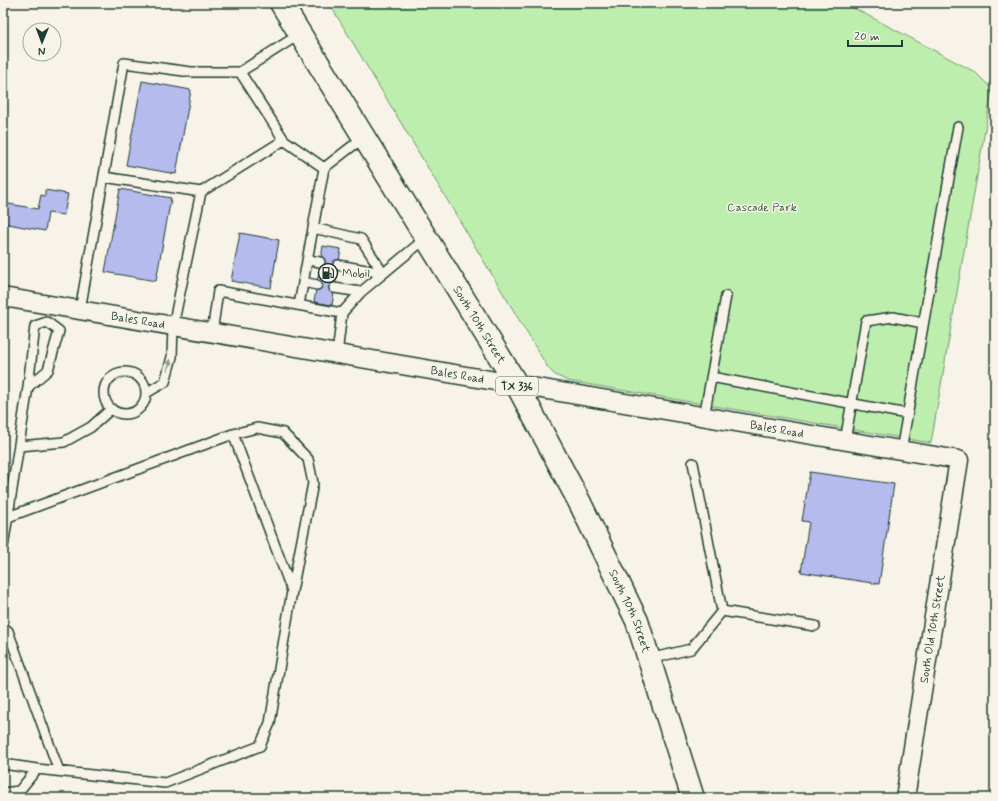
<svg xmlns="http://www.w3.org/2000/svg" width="998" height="801" font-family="Mynerve,sans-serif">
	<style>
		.green { fill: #beeead; stroke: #6e9670 }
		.building { fill: #b5bbec; stroke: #1f3d34 }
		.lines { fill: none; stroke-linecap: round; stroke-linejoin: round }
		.lane-casing { stroke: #1f3d34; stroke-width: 12 }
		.street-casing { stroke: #1f3d34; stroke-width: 21 }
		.primary-casing { stroke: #1f3d34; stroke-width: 25 }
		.lane { stroke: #f7f3e8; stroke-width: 9 }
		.street { stroke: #f7f3e8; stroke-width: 18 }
		.primary { stroke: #f7f3e8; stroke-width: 22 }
		.oneway { fill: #8b988e }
		.labels { text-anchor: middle; stroke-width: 3; stroke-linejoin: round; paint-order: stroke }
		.shield { fill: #f7f3e8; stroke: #60746a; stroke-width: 1 }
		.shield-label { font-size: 11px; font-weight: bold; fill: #1f3d34 }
		.park-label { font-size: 12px; fill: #375846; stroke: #f7f3e8 }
		.poi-label { font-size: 12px; fill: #1f3d34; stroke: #f7f3e8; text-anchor: start }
		.street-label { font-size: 12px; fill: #1f3d34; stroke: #f7f3e8 }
	</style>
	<rect width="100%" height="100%" fill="#f7f3e8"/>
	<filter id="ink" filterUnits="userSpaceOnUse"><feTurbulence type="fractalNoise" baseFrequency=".025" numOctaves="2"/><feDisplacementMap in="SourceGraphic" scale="8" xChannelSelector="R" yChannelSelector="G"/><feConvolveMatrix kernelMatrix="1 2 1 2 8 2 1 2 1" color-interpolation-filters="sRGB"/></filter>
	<g filter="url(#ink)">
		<path class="green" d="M329,3h518l3,3 125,66 17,17 -61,354 -363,-62 -13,-6 -7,-7z"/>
		<path class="building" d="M142,81l49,9 -15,84 -50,-9z
			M120,189l51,9 -15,83 -51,-9z
			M45,190l23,4 -4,21 -16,-2 -3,18 -42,-8v-20l35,6 3,-14 4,1z
			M240,233l39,7 -8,48 -40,-7z
			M323,246l18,3 -9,56 -18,-3z
			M810,472l84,12 -15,100 -78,-12 8,-50 -7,-1z"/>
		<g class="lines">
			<g class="lane-casing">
				<path id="lane" d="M300,34l-60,38 44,68 40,28
					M104,177l97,15
					M313,228l48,11 22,34
					M307,260l13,2
					M338,265l45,8
					M303,282l14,3
					M334,288l27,4
					M299,305l25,-137 40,-31
					M80,310l44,-247 67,9h49
					M47,322l12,9 -11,39 -20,17 7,-61z
					M212,333l6,-42 124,22
					M337,354l5,-41 19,-21 65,-54
					M104 393a21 21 0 1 1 42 0a21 21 0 1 1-42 0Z
					M711,377l196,37
					M146,393l19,-11 7,-25 1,-31 28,-134 83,-52
					M704,417l22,-121
					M233,434l59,157
					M845,441l21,-120 27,-4 30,6
					M19,446l45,-4 27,-15 20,-18
					M901,451l57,-324
					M3,547l25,-160
					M722,611l93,15
					M3,627l5,4 51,140
					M649,659l42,-10 31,-38 -29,-148
					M3,764l34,5 128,14 95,-37 10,-23 22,-132 21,-108 -5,-24 -25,-26 -26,-5 -24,6 -225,83
					M3,793l16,-2 18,-22"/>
			</g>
			<g class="street-casing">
				<g id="street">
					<path id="s1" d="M3,297l956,163 -54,338"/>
				</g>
			</g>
			<g class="primary-casing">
				<g id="primary">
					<path id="s2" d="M281,3l236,382 63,118 57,118 56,177"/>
				</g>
			</g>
			<use href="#lane" class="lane"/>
			<use href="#street" class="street"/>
			<use href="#primary" class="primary"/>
		</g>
		<defs><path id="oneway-solid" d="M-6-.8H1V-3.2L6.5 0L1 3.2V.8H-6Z"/></defs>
		<use class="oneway" href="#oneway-solid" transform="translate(169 365) rotate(-74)"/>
	</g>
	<defs>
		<g id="fuel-ring" transform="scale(1)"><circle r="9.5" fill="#f7f3e8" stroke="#1f3d34" stroke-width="1.5"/><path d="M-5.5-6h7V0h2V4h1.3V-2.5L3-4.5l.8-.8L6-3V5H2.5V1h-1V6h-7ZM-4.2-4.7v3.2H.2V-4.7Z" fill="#1f3d34"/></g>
	</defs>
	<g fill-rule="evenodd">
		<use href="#fuel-ring" x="328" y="273"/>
	</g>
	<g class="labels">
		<rect class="shield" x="496" y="377" width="42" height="18" rx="3"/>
		<g class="shield-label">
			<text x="517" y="390">TX 336</text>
		</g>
		<g class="park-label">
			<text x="762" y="211">Cascade Park</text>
		</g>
		<g class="poi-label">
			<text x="342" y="277">Mobil</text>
		</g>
		<g class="street-label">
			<text dy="4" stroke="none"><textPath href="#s1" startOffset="137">Bales Road</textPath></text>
			<text dy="4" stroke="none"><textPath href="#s2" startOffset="378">South 10th Street</textPath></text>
			<text dy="4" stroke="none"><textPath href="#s1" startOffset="461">Bales Road</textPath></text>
			<text dy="4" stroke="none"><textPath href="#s1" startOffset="785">Bales Road</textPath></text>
			<text dy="4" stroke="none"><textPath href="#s2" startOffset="702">South 10th Street</textPath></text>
			<text transform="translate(932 629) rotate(-81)" y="4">South Old 10th Street</text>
		</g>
	</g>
	<rect width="998" height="801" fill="none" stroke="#f7f3e8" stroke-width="16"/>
	<rect x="8" y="8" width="982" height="785" fill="none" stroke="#1f3d34" stroke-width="1.5" filter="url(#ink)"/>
	<g transform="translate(42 42) rotate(181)"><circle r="19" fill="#f7f3e8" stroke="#a1aaa0"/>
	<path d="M0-3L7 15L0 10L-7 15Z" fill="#1f3d34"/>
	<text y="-6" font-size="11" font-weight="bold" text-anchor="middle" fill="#1f3d34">N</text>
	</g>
	<path d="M848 40v6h54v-6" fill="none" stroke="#1f3d34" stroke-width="2"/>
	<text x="854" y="40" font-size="12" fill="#1f3d34" stroke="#f7f3e8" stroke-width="3" paint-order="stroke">20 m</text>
</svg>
